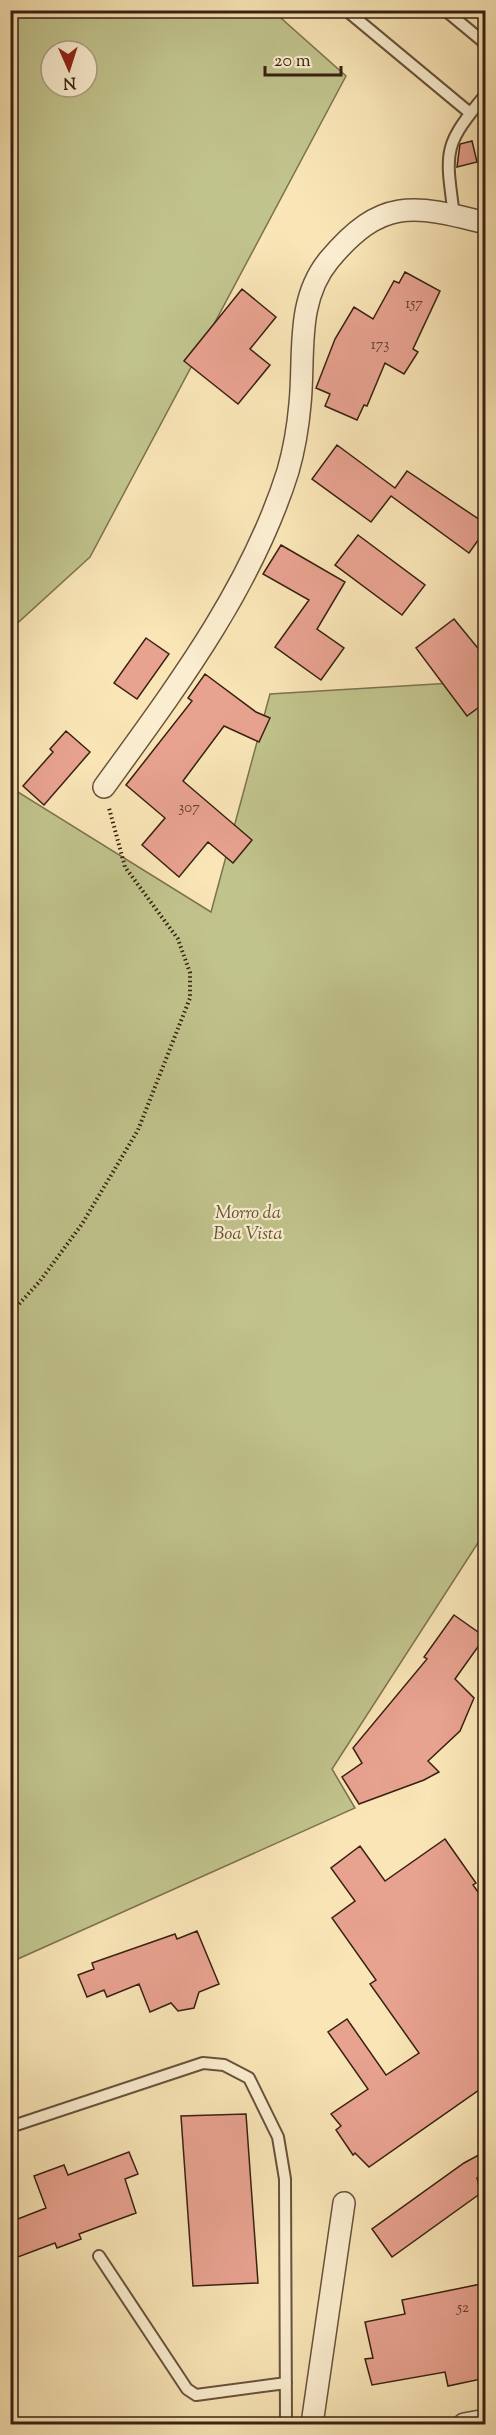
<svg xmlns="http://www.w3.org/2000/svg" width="496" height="2435" font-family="'Sorts Mill Goudy',serif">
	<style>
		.green { fill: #c1c38c; stroke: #7c724f; stroke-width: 1.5; fill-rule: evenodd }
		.building { fill: #e8a290; stroke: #382112; stroke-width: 1.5 }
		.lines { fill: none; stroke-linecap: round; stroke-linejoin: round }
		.service-casing { stroke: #68523b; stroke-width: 14 }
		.minor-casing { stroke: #68523b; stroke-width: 24 }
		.path { stroke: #382112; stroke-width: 4; stroke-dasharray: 1.5 3; stroke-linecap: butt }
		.service { stroke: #fbeed0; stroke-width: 10 }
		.minor { stroke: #fbeed0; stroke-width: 21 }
		.labels { text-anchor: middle; stroke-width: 4.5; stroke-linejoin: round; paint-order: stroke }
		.number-label { font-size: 15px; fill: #644132 }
		.park-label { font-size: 18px; font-style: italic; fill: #615237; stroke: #fbeed0 }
	</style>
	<rect width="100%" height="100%" fill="#f9e5b6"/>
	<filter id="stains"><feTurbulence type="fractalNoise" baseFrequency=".00333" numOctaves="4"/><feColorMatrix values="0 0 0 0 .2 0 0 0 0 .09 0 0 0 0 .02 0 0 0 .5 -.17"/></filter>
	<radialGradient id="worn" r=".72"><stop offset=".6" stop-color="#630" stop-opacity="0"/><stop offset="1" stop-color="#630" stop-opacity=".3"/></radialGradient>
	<path class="green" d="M11,11h262l73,65 -256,481 -79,72zM51,51h36v36h-36z
		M485,681v851l-153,237 23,39 -344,154 -1,-1175 201,125 59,-218z"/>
	<path class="building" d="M472,141l5,21 -20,5 3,-23z
		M405,272l35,19 -27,58 5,3 -14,22 -19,-11 -18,43 -3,-1 -7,15 -32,-14 5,-12 -14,-6 19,-49 19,-32 19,12 21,-38 5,2z
		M242,289l34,28 -26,32 20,16 -32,39 -54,-43z
		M337,445l58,43 12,-17 79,53v5l-17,24 -78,-57 -20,26 -59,-43z
		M358,535l67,50 -23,30 -67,-50z
		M281,545l64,37 -28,47 27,19 -23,32 -46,-33 34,-47 -46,-26z
		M454,619l32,39v44l-19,14 -51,-68z
		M146,638l23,16 -32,45 -23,-16z
		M205,674l51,38 14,6 -11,24 -35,-16 -41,55 69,59 -19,23 -25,-21 -29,35 -37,-32 23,-27 -39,-33 66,-84 -4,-3z
		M66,731l24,21 -46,53 -21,-19 30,-34 -3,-3z
		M454,1615l31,22 -30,42 19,19 -14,33 -32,30 11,11 -15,8 -65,24 -17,-27 20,-14 -9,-15 74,-89 -3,-2z
		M445,1839l31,44 -3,2 13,18v182l-117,82 -14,-14 -2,2 -17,-25 5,-4 -10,-12 37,-25 -40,-57 19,-13 39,56 33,-22 -49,-69 6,-4 -44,-62 23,-17 -24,-33 29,-22 25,35z
		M197,1931l22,53 -20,8 -5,16 -16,3 -7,-8 -21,9 -11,-28 -32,13 -3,-7 -17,7 -9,-22 16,-6 -2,-6 83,-29 2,5z
		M246,2114l12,169 -65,3 -12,-170z
		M486,2151v23l-9,4 4,15 -89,64 -20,-28 92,-66z
		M129,2152l9,22 -13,5 11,34 -57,21 2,5 -24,9 -2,-5 -45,17v-38l36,-14 -12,-32 30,-11 4,10z
		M486,2283v95l-38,8 -3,-14 -73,13 -7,-26 8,-1 -8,-36 40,-8 -3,-14z"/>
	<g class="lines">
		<g class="service-casing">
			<path id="service" d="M346,10l124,103
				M445,10l41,34
				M454,215c-9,-66 -11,-69 32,-121
				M10,2127l193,-64 21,2 25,13 29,59 7,42 1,245
				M99,2256l88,133 9,6 90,-12"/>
		</g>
		<g class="minor-casing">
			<path id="minor" d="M104,787c71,-98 147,-198 184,-316 6,-21 10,-44 12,-67 5,-48 -5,-103 29,-144 52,-62 83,-56 157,-37
				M312,2424l32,-221
				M464,2424l22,-4"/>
		</g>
		<path class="path" d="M10,1314l30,-33 42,-57 56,-94 52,-132v-25l-12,-34 -53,-72 -16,-59"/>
		<use href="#service" class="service"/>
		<use href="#minor" class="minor"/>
	</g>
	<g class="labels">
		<g class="number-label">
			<text x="414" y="308">157</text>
			<text x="380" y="349">173</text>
			<text x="189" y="812">307</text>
			<text x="463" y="2312">52</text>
		</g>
		<g class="park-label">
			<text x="248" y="1218">Morro da<tspan x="248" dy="21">Boa Vista</tspan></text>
		</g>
	</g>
	<rect width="496" height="2435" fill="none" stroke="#f9e5b6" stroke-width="36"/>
	<rect x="12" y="12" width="472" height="2411" fill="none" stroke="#382112" stroke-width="3"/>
	<rect x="18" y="18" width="460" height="2399" fill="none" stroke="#382112" stroke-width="1.5"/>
	<g transform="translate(69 69) rotate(177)"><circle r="28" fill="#fbeed0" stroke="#ad9c84" stroke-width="1.5"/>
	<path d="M0-4.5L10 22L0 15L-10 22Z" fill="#8f2418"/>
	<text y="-9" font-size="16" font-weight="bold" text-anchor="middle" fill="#382112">N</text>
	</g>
	<path d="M265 66v9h76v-9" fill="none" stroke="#382112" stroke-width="3"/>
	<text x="274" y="66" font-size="18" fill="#382112" stroke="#fbeed0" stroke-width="4.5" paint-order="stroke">20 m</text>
	<rect width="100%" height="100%" filter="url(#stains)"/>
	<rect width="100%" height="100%" fill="url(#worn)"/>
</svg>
